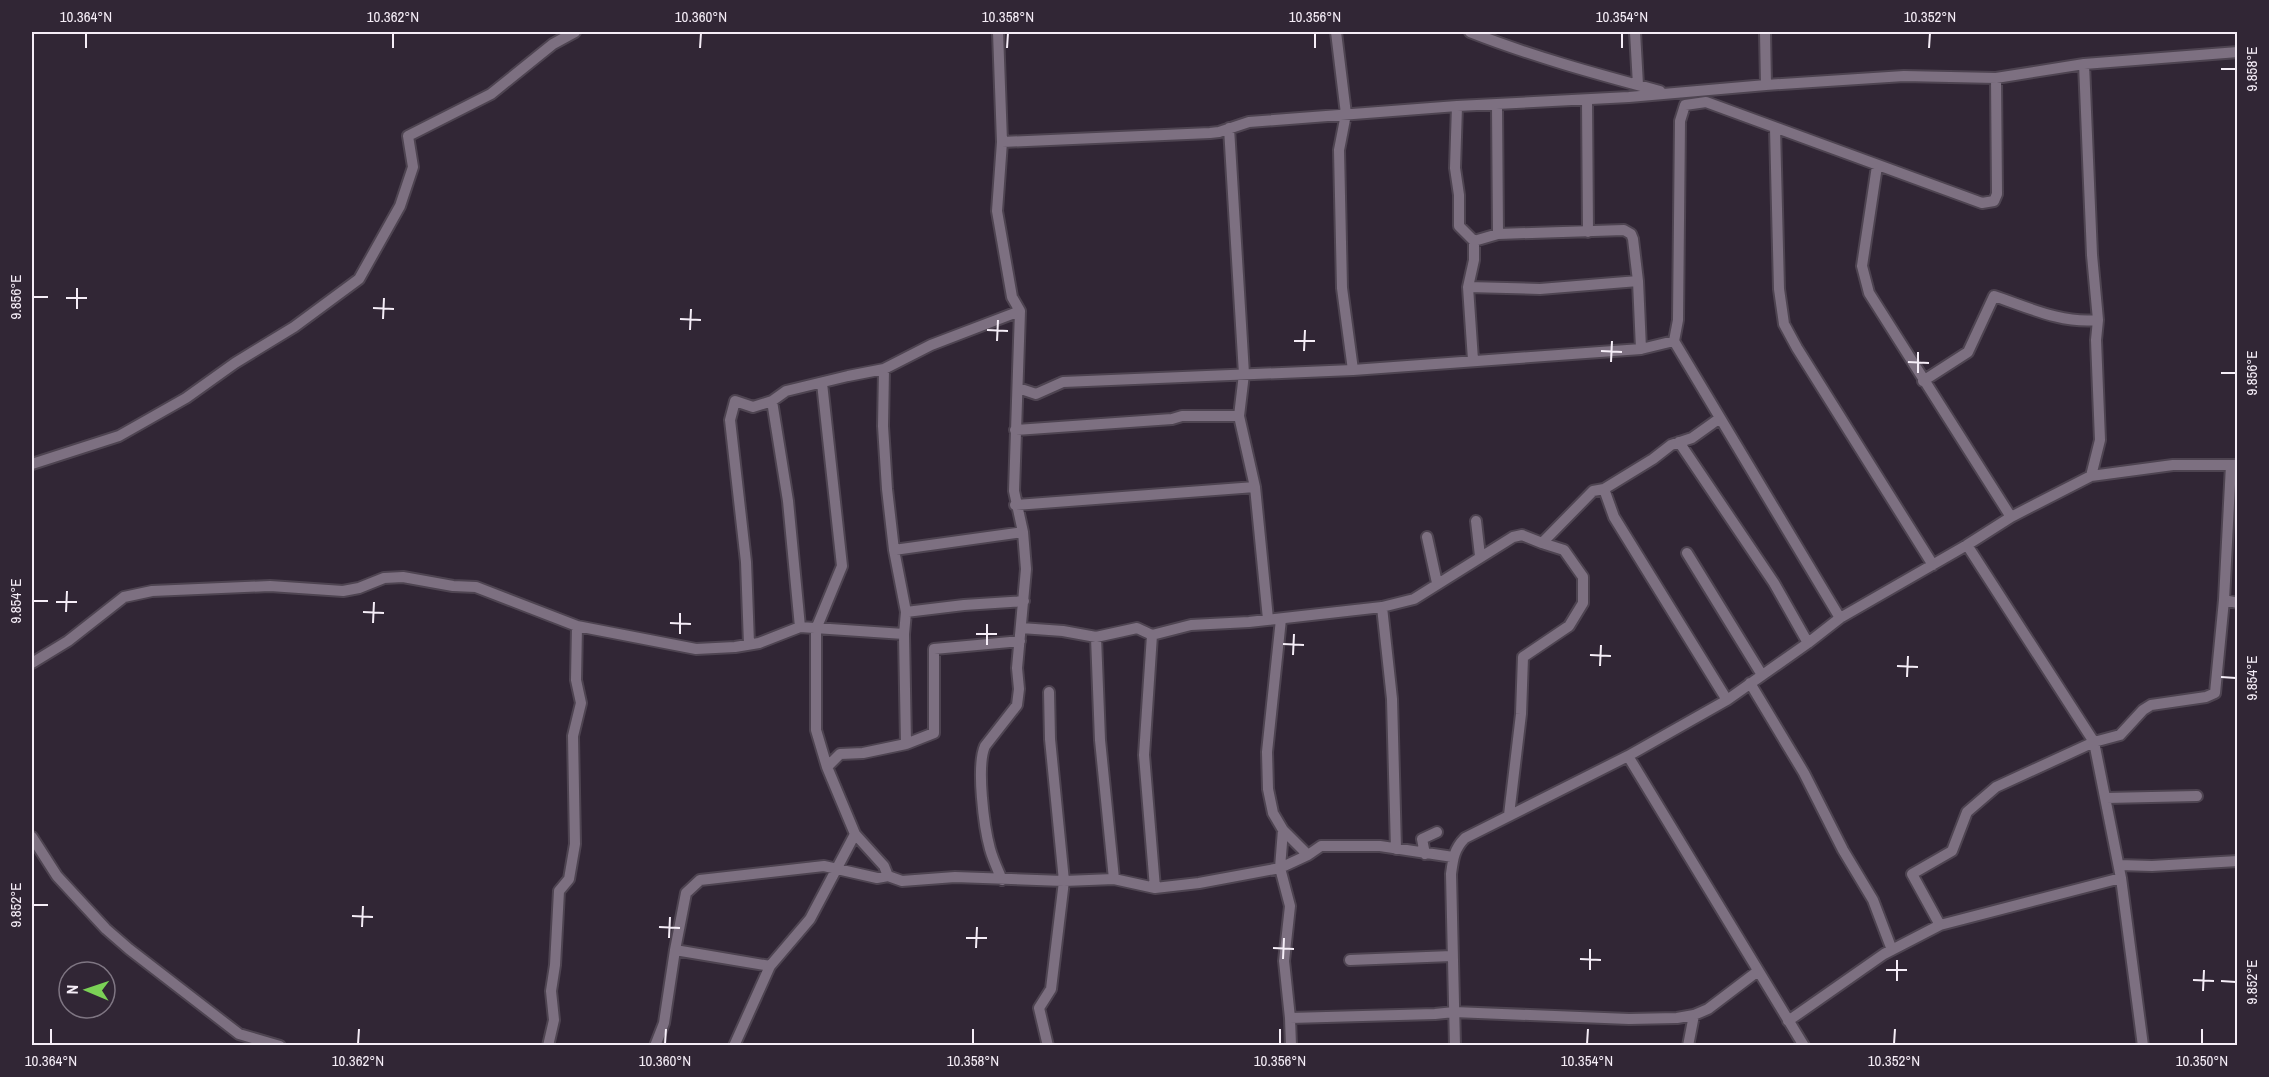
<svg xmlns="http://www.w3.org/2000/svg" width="2269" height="1077" font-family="'Archivo Narrow',sans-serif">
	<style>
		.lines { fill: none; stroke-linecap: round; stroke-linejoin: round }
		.minor-casing { stroke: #4e4451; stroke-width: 14 }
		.minor { stroke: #7d7081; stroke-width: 10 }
		.ticks { fill: none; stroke: #f5edf7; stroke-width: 2 }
		.neatline { fill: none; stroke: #f5edf7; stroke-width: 2 }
		.ticks-label { font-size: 15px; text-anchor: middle; fill: #f5edf7 }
	</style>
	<rect width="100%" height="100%" fill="#312635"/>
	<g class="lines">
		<g class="minor-casing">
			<path id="minor" d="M998,32l4,110 -5,69 15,86 8,14 -6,180 9,41 3,37 -9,99 2,21 -2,16 -32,41c-9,20 -1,81 5,103 3,11 8,21 12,31
				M1336,32l10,82 -7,36 3,138 11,82
				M1470,32c61,24 126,42 190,59
				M1635,32l3,53
				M1765,32l1,53
				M2084,64l8,191 6,65 -2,20 4,100 -9,36
				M1587,100l1,132
				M1497,105l1,129
				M1457,106l-2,62 4,27v31l15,15v19l-6,27 5,73
				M1229,128l15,246 -5,42 16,71 13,132
				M1775,128l4,161 5,35 13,24 136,217
				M1002,142l208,-9 9,-1 30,-10 208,-16 172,-9 137,-12 138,-9 92,2 88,-14 154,-12
				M1877,166l-15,100 7,27 142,224
				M1474,241l24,-7 126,-4 7,4 2,5 5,42
				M1468,287l72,2 98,-8 3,68
				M1674,341l166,277
				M884,369l-1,57 4,63 7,61 12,62 -2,22 2,110
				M1923,381l45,-29 26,-56c33,11 68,28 104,24
				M822,383l20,183 -26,63v101l11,37 28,67 29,32 4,10
				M1018,388l18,6 27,-12 290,-12 288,-21 33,-8 4,-21 2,-199 5,-16 21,-3 276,101 12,-2 3,-7 -1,-116
				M772,401l16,100 12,126
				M1720,418l-28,20 -21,7 -18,14 -49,30 10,28 113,183
				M1015,430l157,-11 10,-3h57
				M1679,442l95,141 34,60
				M32,464l87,-28 67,-38 49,-35 59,-36 65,-48 41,-73 13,-39 -5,-31 83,-42 62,-50 22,-12
				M1015,505l240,-18
				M1476,521l4,35
				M1427,537l10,46
				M1967,545l127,197 27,136 22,168
				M894,550l129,-18
				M1687,553l75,122
				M2224,600l14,3
				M1382,607l10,92 4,150
				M906,612l58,-7 60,-4
				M1281,619l-14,133 1,37 5,24 10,17 25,25
				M1021,628l42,3 33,6 41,-9 15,7 39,-10 58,-3 133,-15 32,-8 99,-62 9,-2 20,8
				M1152,635l-8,120 11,133
				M1096,637l4,103 14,139
				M749,644l-3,-82 -16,-142 5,-19 18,6 19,-6 14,-10 62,-15 36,-7 47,-24 89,-34
				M32,663l36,-22 56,-44 28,-6 118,-5 73,5 16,-3 25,-10 19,-1 50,9 23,1 101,39 119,23 39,-2 24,-4 41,-16 104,7
				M1750,683l54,90 39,77 30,50 19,50
				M1628,756l176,290
				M827,767l13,-13 23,-1 43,-9 28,-11v-84l86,-8
				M2106,798l91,-2
				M1509,815l12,-101 2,-57 46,-31 14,-23v-26l-19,-27 -22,-7 51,-52 11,-2
				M1283,830l-3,38 10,38 -6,55 6,57 1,28
				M32,837l25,39 49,53 23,20 110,85 41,12
				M1425,854l-3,-15 15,-7
				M2119,865l33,1 86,-5
				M1940,925l-28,-51 40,-23 15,-39 29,-25 98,-45 26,-7 23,-25 8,-5 55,-8 9,-4 9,-93 7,-135
				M675,950l95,16
				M1350,960l102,-4
				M1290,1018l145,-4 19,-2 175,7 48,-1 17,-3 14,-6 50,-38
				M1788,1021l96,-67 56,-29 181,-47
				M548,1046l6,-26 -3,-29 4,-26 4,-74 10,-12 6,-35 -2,-108 8,-33 -5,-23 1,-54
				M655,1046l9,-23 11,-73 11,-57 14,-13 124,-14 53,12 11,-2 14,5 53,-4 109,4 50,-2 41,9 44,-5 81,-15 28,-13 13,-9h59l73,11
				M734,1046l36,-80 40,-47 45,-85
				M1048,1046l-9,-38 12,-19 13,-108 -14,-142 -1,-47
				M1455,1046l-4,-172c2,-15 3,-25 14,-36l163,-82 99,-56 81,-57 32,-25 127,-73 44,-28 80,-41 82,-11h65
				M1688,1046l6,-31"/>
		</g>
		<use href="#minor" class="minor"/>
	</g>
	<path class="ticks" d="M86,48v-15M393,48v-15M700,48l1,-15M1007,48l1,-15M1315,48v-15M1622,48v-15M1929,48l1,-15M2221,69h15M33,297h15M66,298h21M373,308l21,1M77,309v-21M383,319l1,-21M680,319l21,1M690,330l1,-21M987,330l21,1M997,341l1,-21M1294,341h21M1304,351l1,-21M1601,351l21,1M1611,362l1,-21M1908,362l21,1M1918,373v-21M2221,373h15M33,601h15M56,602h21M66,612l1,-21M363,612l21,1M373,623l1,-21M670,623l21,1M680,634v-21M976,634h21M1283,644l21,1M987,645v-21M1293,655l1,-21M1590,655l21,1M1600,666l1,-21M1897,666l21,1M1907,677l1,-21M2221,677l15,1M33,905h15M352,916l21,1M362,927l1,-21M659,927l21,1M669,938l1,-21M966,938h21M976,948l1,-21M1273,948l21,1M1283,959l1,-21M1580,959l21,1M1590,970v-21M1886,970h21M2193,980l21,1M1897,981v-21M2221,981l15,1M2203,991l1,-21M51,1044v-15M358,1044l1,-15M665,1044l1,-15M973,1044v-15M1280,1044v-15M1587,1044l1,-15M1894,1044l1,-15M2202,1044v-15"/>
	<rect width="2269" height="1077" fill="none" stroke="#312635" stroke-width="66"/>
	<g transform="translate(87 990) rotate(272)"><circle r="28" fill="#312635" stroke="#7f7683" stroke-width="1.5"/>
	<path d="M0-4.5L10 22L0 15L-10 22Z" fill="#7bd156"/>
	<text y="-9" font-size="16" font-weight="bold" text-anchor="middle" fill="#f5edf7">N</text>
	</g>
	<rect x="33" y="33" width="2203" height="1011" class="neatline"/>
	<g class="ticks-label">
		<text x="86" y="22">10.364°N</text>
		<text x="393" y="22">10.362°N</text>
		<text x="701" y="22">10.360°N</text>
		<text x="1008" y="22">10.358°N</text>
		<text x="1315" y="22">10.356°N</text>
		<text x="1622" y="22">10.354°N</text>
		<text x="1930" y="22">10.352°N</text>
		<text transform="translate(2252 69) rotate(-90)" y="5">9.858°E</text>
		<text transform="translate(16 297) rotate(-90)" y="5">9.856°E</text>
		<text transform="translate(2252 373) rotate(-90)" y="5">9.856°E</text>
		<text transform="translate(16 601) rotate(-90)" y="5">9.854°E</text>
		<text transform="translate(2252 678) rotate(-90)" y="5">9.854°E</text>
		<text transform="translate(16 905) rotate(-90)" y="5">9.852°E</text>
		<text transform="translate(2252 982) rotate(-90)" y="5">9.852°E</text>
		<text x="51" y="1066">10.364°N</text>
		<text x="358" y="1066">10.362°N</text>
		<text x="665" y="1066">10.360°N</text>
		<text x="973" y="1066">10.358°N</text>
		<text x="1280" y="1066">10.356°N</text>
		<text x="1587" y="1066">10.354°N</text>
		<text x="1894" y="1066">10.352°N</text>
		<text x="2202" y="1066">10.350°N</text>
	</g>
</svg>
